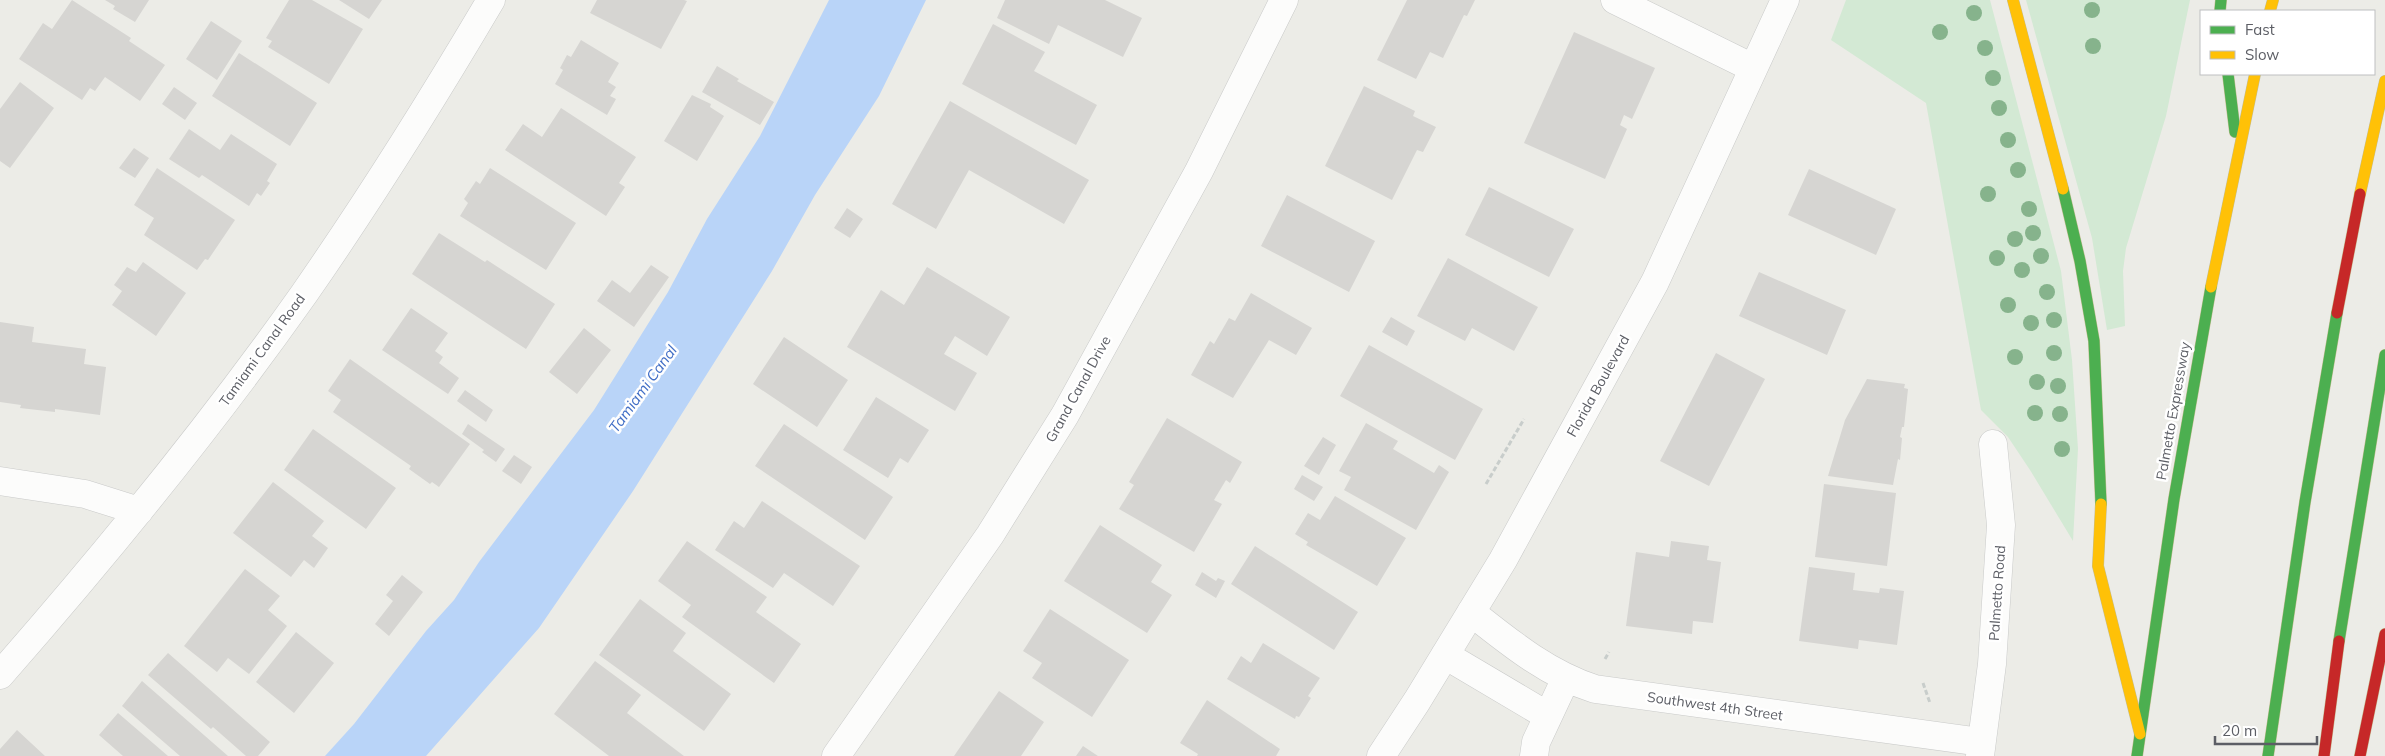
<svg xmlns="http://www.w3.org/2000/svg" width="2385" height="756" font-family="Mulish,sans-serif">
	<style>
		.green { fill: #d3e9d4 }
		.water { fill: #b9d4f8 }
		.building { fill: #d6d5d2 }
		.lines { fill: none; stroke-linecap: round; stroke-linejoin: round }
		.street-casing { stroke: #c9cac9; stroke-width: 29 }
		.fast-casing { stroke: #c4bd93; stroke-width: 12 }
		.slow-casing { stroke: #c4bd93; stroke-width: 12 }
		.jam-casing { stroke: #c4bd93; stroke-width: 12 }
		.path { stroke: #c8cdcb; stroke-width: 3; stroke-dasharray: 5 2.5; stroke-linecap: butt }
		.street { stroke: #fcfcfb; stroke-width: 28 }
		.fast { stroke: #4caf50; stroke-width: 11 }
		.slow { stroke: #ffc107; stroke-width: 11 }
		.jam { stroke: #c62828; stroke-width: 11 }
		.tree { fill: #86b38c }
		.labels { text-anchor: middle; stroke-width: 5; stroke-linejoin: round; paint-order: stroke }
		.street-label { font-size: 14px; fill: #5c5e65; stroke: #fff }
		.water-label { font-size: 15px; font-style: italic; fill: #426fc6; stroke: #fff }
	</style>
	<rect width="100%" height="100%" fill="#ecece7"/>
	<path class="green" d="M1846,0h144l71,271 11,89 6,89 -5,92 -43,-71 -22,-33 -27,-27 -55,-307 -95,-63z
		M2026,0h164l-24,116 -40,132 -3,23 2,55 -18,4 -15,-92z"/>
	<path class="water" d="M829,0h97l-47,96 -64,99 -43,76 -139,220 -94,137 -113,128h-101l29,-32 72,-93 28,-31 25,-38 115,-152 74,-118 39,-73 53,-83z"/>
	<path class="building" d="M72,0l59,38 -2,3 36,24 -25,36 -35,-24 -10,14 -5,-3 -8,12 -63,-41 24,-36 9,6z
		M105,0h44l-14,22 -22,-13 2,-3z
		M289,0h23l51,29 -34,55 -61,-37 4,-6 -6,-3z
		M339,0h43l-13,19z
		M597,0h87l3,1 -26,48 -71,-36z
		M1005,0h100l37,18 -19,39 -65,-32 -9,19 -52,-26z
		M1407,0h68l-8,16 -3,-1 -21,43 -13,-6 -14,27 -39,-19z
		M211,21l31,20 -25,39 -31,-21z
		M993,24l52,28 -11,19 63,34 -21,40 -114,-61z
		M1574,32l81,36 -23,51 -8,-4 -4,10 7,4 -22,50 -81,-36z
		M581,40l38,23 -11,19 8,5 -6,9 6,3 -9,16 -52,-31 8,-14 -3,-2 7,-13 4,2z
		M239,53l78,50 -27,43 -78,-50z
		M717,66l22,13 -2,2 37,21 -14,23 -58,-33z
		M20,82l34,26 -44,60 -10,-7v-52z
		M1364,86l51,25 -2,5 23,11 -13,25 -6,-2 -25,50 -67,-34z
		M174,87l23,16 -12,17 -23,-16z
		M692,95l19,9 -1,3 14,9 -27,45 -33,-20z
		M950,101l139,79 -25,44 -95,-54 -33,59 -44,-25z
		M561,108l75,49 -17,26 6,4 -19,29 -101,-66 18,-26 19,13z
		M189,129l31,21 11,-16 46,30 -10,17 3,2 -9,13 -4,-3 -8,13 -47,-31 -3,3 -30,-19z
		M134,148l15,10 -14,20 -16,-10z
		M157,168l78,52 -27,40 -3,-1 -8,11 -53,-35 10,-17 -20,-13z
		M490,168l86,55 -30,47 -86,-54 8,-13 -4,-4 12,-18 4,3z
		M1809,169l87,40 -20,46 -88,-40z
		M1489,187l85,42 -25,48 -84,-42z
		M1287,195l88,46 -26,51 -88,-46z
		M847,208l16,11 -13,19 -16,-10z
		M439,233l46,29 2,-2 68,44 -29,45 -114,-75z
		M1448,258l90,49 -24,44 -42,-23 -7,13 -48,-25z
		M143,262l43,31 -30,43 -44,-31 10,-14 -8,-6 13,-18 9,5z
		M651,265l18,12 -35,50 -37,-26 15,-21 18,13z
		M927,267l83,50 -23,39 -32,-20 -11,18 33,19 -22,38 -108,-64 34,-57 23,15z
		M1759,272l87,38 -19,45 -88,-39z
		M1251,293l61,35 -16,27 -27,-15 -36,58 -42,-23 19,-34 4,3 15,-26 6,3z
		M411,308l37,25 -13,18 8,6 -4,6 20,15 -11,16 -66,-44z
		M1391,317l24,14 -8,15 -25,-14z
		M0,322l34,5 -2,15 54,7 -2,15 22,3 -6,48 -45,-6v3l-35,-4 1,-3 -21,-3z
		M584,328l27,22 -34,44 -28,-22z
		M784,337l64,43 -31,47 -64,-43z
		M1369,345l114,64 -28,51 -115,-64z
		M1716,353l49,26 -56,107 -49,-25z
		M350,359l120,85 -31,43 -7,-5 -2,2 -21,-15 2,-3 -78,-54 8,-12 -13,-9z
		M1867,379l38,5 -1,4 4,1 -4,38h-2l-2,10 2,1 -2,22 -2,-1 -5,26 -65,-9 17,-56z
		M465,390l28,20 -7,12 -29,-21z
		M876,397l53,33 -21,33 -8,-5 -12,20 -45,-28z
		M1167,418l75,44 -12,21 -4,-3 -12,20 8,4 -28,48 -75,-43 15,-24 -5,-3z
		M1366,423l32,18 -5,8 41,24 5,-8 10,7 -33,58 -72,-40 7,-13 -12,-6z
		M468,424l37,25 -9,13 -14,-10 2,-2 -22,-16z
		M784,424l109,73 -28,43 -110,-74z
		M313,429l83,59 -30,41 -82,-59z
		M1323,437l13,8 -17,30 -15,-9z
		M514,455l18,12 -11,17 -19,-13z
		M1302,475l21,12 -9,14 -20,-12z
		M273,482l51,39 -12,15 16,12 -14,20 -10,-8 -13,17 -58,-44z
		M1824,484l72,9 -9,73 -72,-9z
		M1335,496l71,42 -29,48 -71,-41 2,-3 -13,-8 13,-21 12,7z
		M762,501l98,65 -27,40 -49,-33 -11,15 -58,-38 19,-29 10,7z
		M1100,525l62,40 -11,17 21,13 -25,38 -83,-52z
		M687,541l80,56 -11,15 45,32 -27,39 -92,-66 9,-12 -33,-24z
		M1671,541l38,5 -2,14 14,2 -8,61 -20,-2 -1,13 -66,-8 10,-74 33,5z
		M1255,546l103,66 -24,38 -103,-66z
		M1809,567l46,6 -2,17 26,3 1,-5 24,3 -7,54 -38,-5 -1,9 -59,-8z
		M245,569l35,27 -12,14 19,16 -38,48 -21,-16 -11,14 -33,-26z
		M1202,572l14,9 2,-3 7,3 -9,17 -21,-13z
		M402,575l21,17 -34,44 -14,-12 18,-23 -7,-6z
		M640,599l46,34 -13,18 58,43 -27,37 -105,-76z
		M1050,609l79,51 -37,57 -60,-39 10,-15 -19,-12z
		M296,632l38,31 -40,50 -38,-31z
		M1263,643l57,35 -12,18 3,2 -12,19 -3,-1 -1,3 -68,-40 14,-23 10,7z
		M168,653l102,89 -12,14h-12l-33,-29 -2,2 -63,-54z
		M595,661l46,34 -14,18 57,43h-75l-55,-42z
		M142,681l86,75h-48l-58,-50z
		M999,691l45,31 -23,34h-67z
		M1207,700l73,49 -4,7h-79l1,-2 -18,-11z
		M118,713l50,43h-45l-24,-21z
		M17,730l28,26h-45v-7z
		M1083,746l15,10h-22z"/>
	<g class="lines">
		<g class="street-casing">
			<path id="street" d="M1615,0l138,68
				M0,481l85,13 54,17
				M1471,612c39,31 77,62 124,77l386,53
				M1445,655l103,61
				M0,675c107,-122 210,-248 304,-381 66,-95 128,-194 187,-294
				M836,756l154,-221 75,-120 134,-244 85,-171
				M1381,756l36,-55 86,-141 152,-278 130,-282
				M1534,756l2,-14 30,-64
				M1980,756l12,-92 9,-139 -8,-81"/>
		</g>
		<g class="fast-casing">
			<path id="fast" d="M2220,11l1,-11
				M2228,74l7,58
				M2063,189l17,72 14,80 7,163
				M2339,641l46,-286
				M2137,756l37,-257 37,-212
				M2268,756l37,-254 32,-189"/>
		</g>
		<g class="slow-casing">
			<path id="slow" d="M2013,0l50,189
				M2270,11l3,-11
				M2360,194l25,-113
				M2211,287l44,-213
				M2101,504l-3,62 42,168"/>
		</g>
		<g class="jam-casing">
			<path id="jam" d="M2337,313l23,-119
				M2324,756l15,-115
				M2360,756l25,-122"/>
		</g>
		<path class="path" d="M1486,484l38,-65
			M1605,659l4,-7
			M1923,683l7,20"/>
		<use href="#street" class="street"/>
		<use href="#fast" class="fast"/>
		<use href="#slow" class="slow"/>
		<use href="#jam" class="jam"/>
	</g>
	<g class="tree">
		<circle cx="2092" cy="10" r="8"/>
		<circle cx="1974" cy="13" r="8"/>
		<circle cx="1940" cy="32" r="8"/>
		<circle cx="2093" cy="46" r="8"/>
		<circle cx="1985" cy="48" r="8"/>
		<circle cx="1993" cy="78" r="8"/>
		<circle cx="1999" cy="108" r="8"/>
		<circle cx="2008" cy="140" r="8"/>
		<circle cx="2018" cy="170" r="8"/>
		<circle cx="1988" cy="194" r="8"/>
		<circle cx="2029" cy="209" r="8"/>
		<circle cx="2033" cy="233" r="8"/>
		<circle cx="2015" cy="239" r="8"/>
		<circle cx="2041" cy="256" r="8"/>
		<circle cx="1997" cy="258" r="8"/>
		<circle cx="2022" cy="270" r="8"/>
		<circle cx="2047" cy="292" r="8"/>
		<circle cx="2008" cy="305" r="8"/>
		<circle cx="2054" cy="320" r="8"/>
		<circle cx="2031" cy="323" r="8"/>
		<circle cx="2054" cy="353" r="8"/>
		<circle cx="2015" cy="357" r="8"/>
		<circle cx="2037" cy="382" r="8"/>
		<circle cx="2058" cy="386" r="8"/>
		<circle cx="2035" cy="413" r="8"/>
		<circle cx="2060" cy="414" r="8"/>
		<circle cx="2062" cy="449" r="8"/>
	</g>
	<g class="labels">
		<g class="street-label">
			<text transform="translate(262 350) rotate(-54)" y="5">Tamiami Canal Road</text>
			<text transform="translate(1598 386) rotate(-61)" y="5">Florida Boulevard</text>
			<text transform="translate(1078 389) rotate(-61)" y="5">Grand Canal Drive</text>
			<text transform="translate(2173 411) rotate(-80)" y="5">Palmetto Expressway</text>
			<text transform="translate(1997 593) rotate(-86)" y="5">Palmetto Road</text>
			<text transform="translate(1715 706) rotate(8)" y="5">Southwest 4th Street</text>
		</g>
		<g class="water-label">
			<text transform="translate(643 389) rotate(-54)" y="5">Tamiami Canal</text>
		</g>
	</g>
	<rect x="2200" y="10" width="175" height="65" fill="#ffffff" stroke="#bebfc1"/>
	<rect x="2210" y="26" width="25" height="8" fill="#4caf50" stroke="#bebfc1"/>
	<text x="2245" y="35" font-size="15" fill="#5c5e65">Fast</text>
	<rect x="2210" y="51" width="25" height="8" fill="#ffc107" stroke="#bebfc1"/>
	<text x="2245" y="60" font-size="15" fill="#5c5e65">Slow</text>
	<path d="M2215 736v8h102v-8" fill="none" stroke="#5c5e65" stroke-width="2.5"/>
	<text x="2222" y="736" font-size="15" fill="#5c5e65" stroke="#ffffff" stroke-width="4" paint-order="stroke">20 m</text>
</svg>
